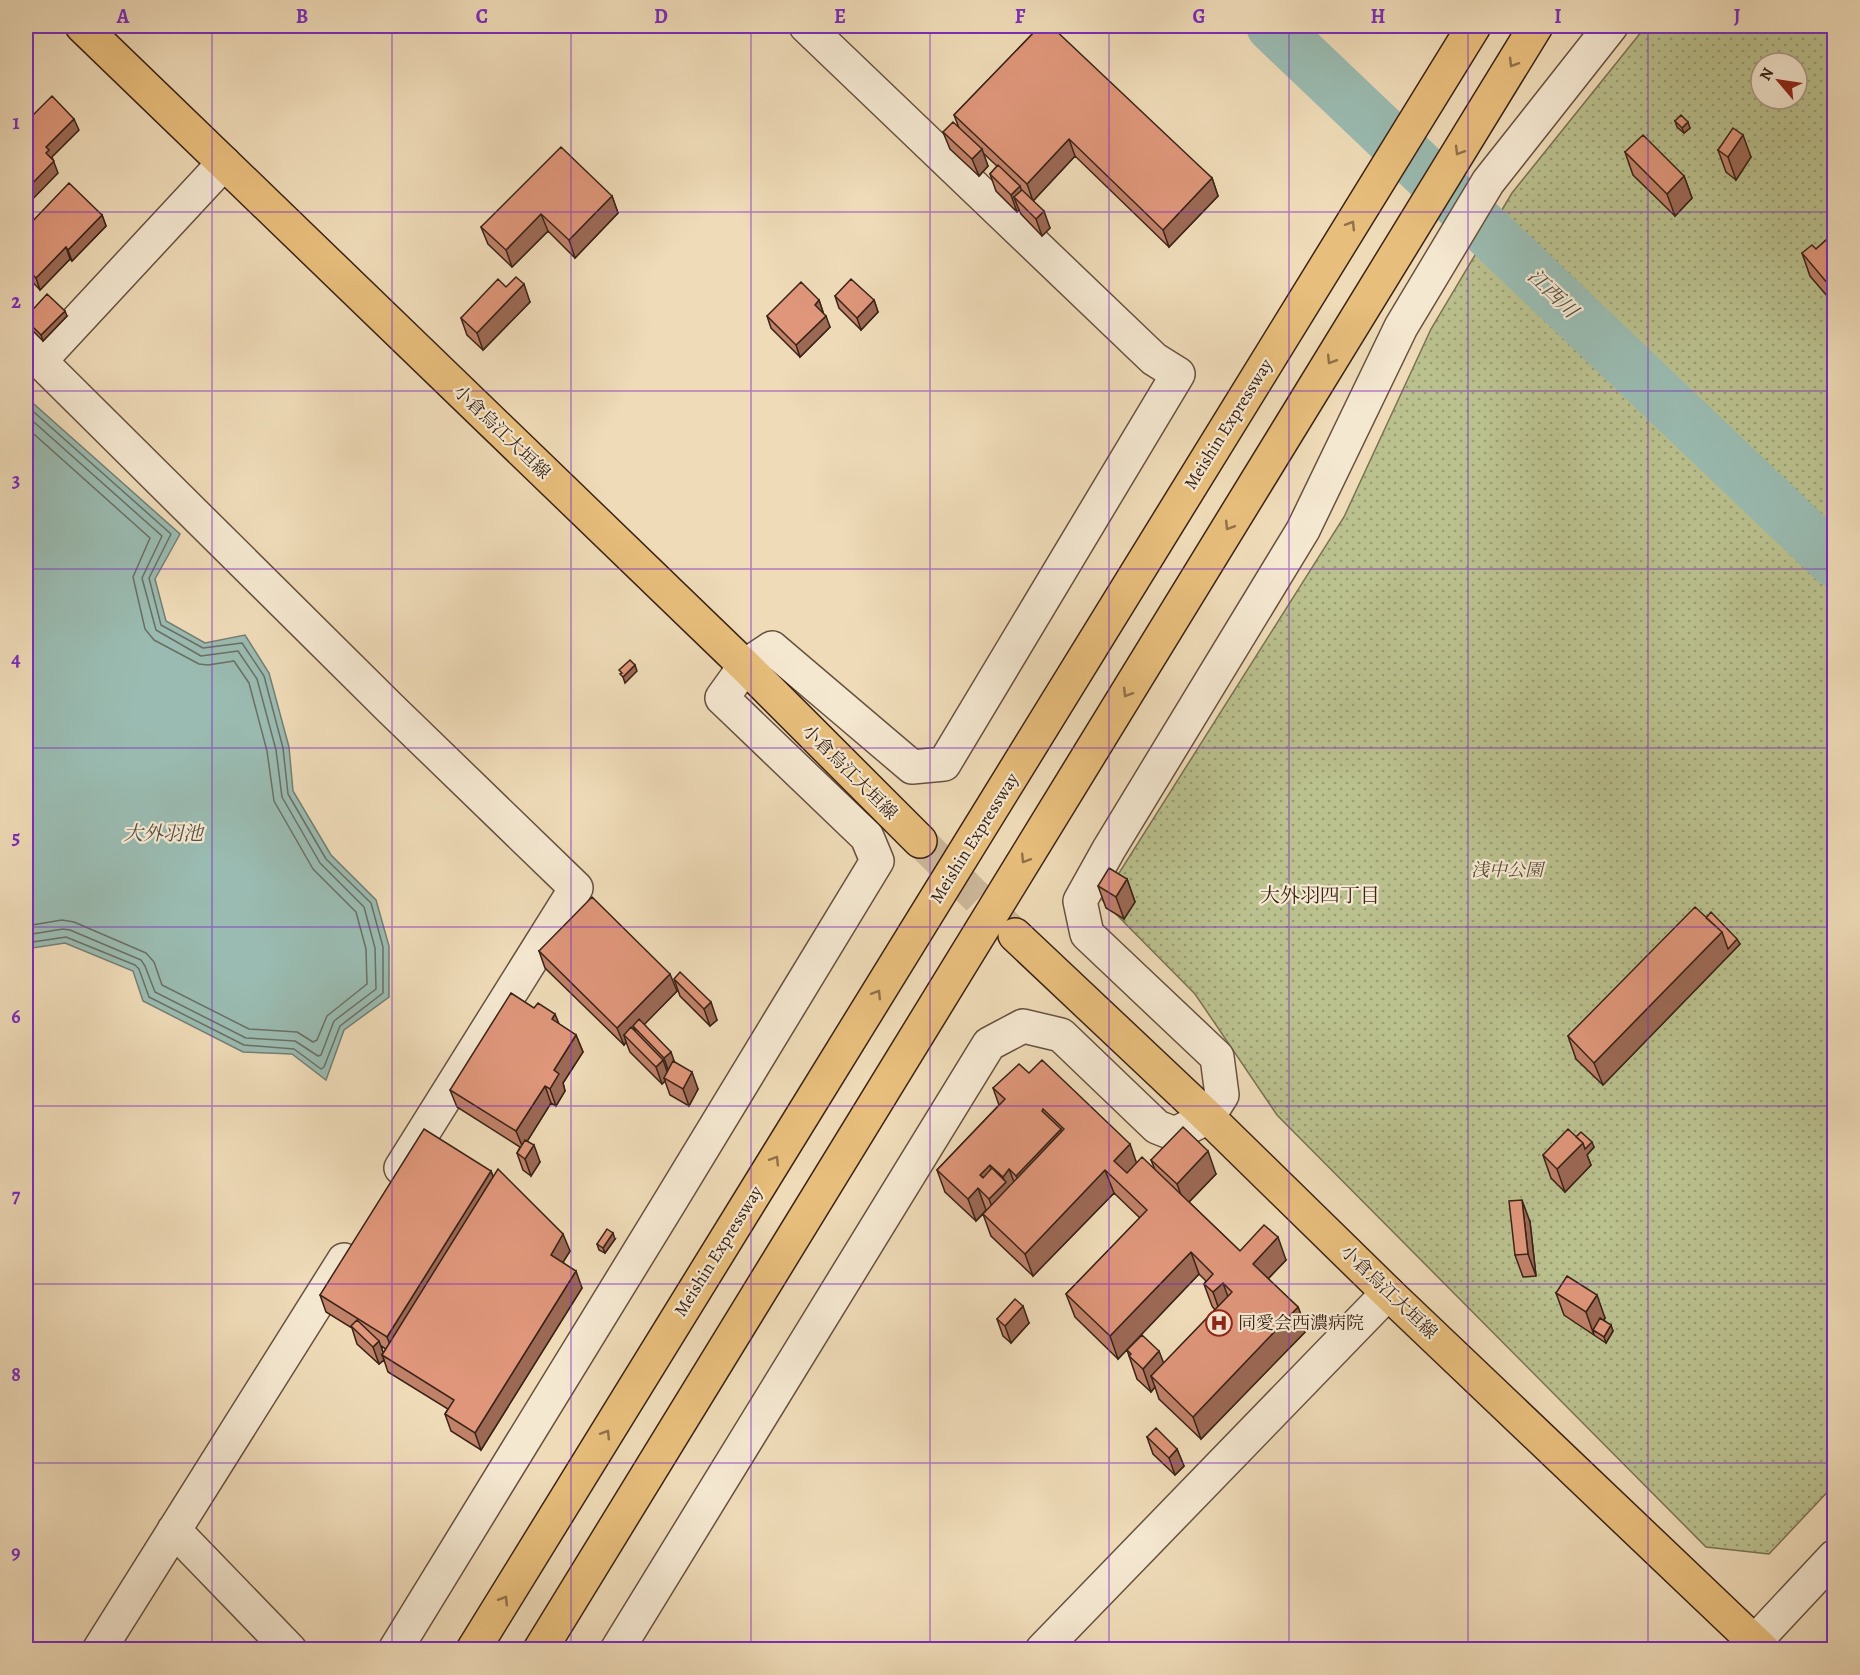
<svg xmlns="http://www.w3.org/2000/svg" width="1860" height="1675" font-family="Alegreya,'Noto Serif JP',serif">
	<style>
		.park { fill: url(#park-dots); stroke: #7a7252; stroke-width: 1.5; fill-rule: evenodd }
		.water { fill: #9abbb1; stroke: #747e73; stroke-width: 1.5 }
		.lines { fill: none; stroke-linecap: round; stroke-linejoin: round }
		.shore { stroke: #6a6f64; stroke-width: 1.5 }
		.river { stroke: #9abbb1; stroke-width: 52 }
		.major-tunnel { stroke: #cbb698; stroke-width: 33; stroke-dasharray: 33 16; stroke-linecap: butt }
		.minor-casing { stroke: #67513f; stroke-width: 36 }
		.major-casing { stroke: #3a2317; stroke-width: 36 }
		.highway-casing { stroke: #3a2317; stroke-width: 36 }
		.minor { stroke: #f5e8d1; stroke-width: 33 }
		.major { stroke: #e8be7c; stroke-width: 33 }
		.highway { stroke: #e8be7c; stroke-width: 33 }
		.wall { fill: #c08169; stroke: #3a2317; stroke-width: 1.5; fill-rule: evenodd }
		.shaded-wall { fill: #9c6955; stroke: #3a2317; stroke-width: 1.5 }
		.building { fill: #df967a; stroke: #3a2317; stroke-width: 1.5 }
		.oneway { stroke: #91704a }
		.grid { fill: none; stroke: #7b2cbf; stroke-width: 1.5; stroke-opacity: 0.55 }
		.labels { text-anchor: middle; stroke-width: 4.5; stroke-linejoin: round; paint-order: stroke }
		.street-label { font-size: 18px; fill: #3a2317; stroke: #f5e8d1 }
		.park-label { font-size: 18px; font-style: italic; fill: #5a4a35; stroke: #f5e8d1 }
		.poi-label { font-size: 18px; fill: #3a2317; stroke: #f5e8d1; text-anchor: start }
		.water-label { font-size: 20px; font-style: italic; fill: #575145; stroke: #f5e8d1 }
		.neighbourhood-label { font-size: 20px; fill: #3a2317; stroke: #f5e8d1 }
		.neatline { fill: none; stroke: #7b2cbf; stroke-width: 2 }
		.grid-label { font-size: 20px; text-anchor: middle; font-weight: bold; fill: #7b2cbf }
	</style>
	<defs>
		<pattern id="park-dots" width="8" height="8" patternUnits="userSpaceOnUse" patternTransform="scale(1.5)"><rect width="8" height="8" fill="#bac08e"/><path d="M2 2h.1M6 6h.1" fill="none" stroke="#989c73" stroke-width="1.8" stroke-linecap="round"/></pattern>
	</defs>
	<rect width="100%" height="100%" fill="#efdbb8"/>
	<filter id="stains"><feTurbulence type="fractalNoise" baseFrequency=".00333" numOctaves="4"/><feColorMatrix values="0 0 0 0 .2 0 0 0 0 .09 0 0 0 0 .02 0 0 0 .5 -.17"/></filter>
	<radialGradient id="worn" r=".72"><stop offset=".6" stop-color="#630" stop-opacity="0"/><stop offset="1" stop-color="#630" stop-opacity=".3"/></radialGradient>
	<path class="park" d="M1646,26h188v1459l-65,69 -63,-7 -429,-432 -82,-121 -93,-94 242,-383 87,-188 81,-136zM1761,63h36v36h-36z"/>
	<path class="water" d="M26,397l154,137 -25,45 11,42 39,22 40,-8 24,38 20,74 4,44 38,64 45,45 13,46v51l-45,33 -18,50 -34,-26 -49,-2 -100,-51 -10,-30 -68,-28 -39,6z"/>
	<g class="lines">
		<path class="shore" d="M26,405l145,129 -22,44 12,47 42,23 39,-5 22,33 19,72 5,46 38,65 45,44 12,44v46l-43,33 -16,41 -3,2 -27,-20 -50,-4 -95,-48 -10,-28 -4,-4 -69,-28 -40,6
			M26,415l136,121 -20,42 14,52 45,26 37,-5 19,28 19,71 6,47 38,66 44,44 11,41 1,41 -42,32 -13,34 -3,1 -23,-15 -49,-3 -91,-46 -10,-26 -4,-6 -71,-30 -7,-1 -37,6
			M26,427l124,111 -17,39 12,52 9,11 45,24 9,1 26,-4 15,22 18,68 7,50 39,68 43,43 10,37 1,35 -40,32 -10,24 -4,2 -16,-10 -48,-3 -87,-44 -8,-23 -8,-9 -72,-31 -12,-2 -36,6"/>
		<path class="river" d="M1272,26l562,535"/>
		<path class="major-tunnel" d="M920,841l91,90"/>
		<g class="minor-casing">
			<path id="minor" d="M26,347l363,360 187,181 -175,280
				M40,361l184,-198
				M174,1530l116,120
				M99,1650l245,-390
				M395,1650l273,-445 209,-344 -10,-24 -145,-139 23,-32 27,-18 140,119 32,-3 234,-390 -24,-15 -348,-333
				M617,1650l372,-606 34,-18 38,9 96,92 18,7 33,-17 14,-22 -5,-38 -130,-123 -7,-33 29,-52 194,-319 98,-203 87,-145 123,-156
				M1042,1650l346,-357
				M1747,1650l87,-93"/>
		</g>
		<g class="major-casing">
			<path id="major" d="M82,26l663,640 175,175
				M1015,935l193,182 180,176 375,357"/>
		</g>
		<g class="highway-casing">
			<path id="highway" d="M473,1650l1001,-1624
				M540,1650l996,-1624"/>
		</g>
		<use href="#minor" class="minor"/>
		<use href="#major" class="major"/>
		<use href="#highway" class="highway"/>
	</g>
	<path class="wall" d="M1040,26l172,152 6,18 -49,51 -94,-91 -42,45 17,27 -8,8 -21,-22 -2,-4 -2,2 -21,-21 -6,-17 7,-8 -14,-13 5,13 -9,10 -29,-27 -7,-17 16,-4 -5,-13z
		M1675,121l15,7 -6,5 -7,-6z
		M1718,150l33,7 -15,23 -10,-8z
		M1625,152l59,24 8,22 -17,18 -42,-41z
		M612,196l6,17 -43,45 -27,-27 -36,36 -24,-23 -7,-17z
		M102,215l4,11 -34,35 -2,-2 -30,31 -14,-15v-47z
		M1834,233v71l-24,-28 -8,-23 14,-4z
		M506,287l24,15 -47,48 -16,-15 -6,-17z
		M835,296l39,4 4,12 -17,18 -22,-22z
		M819,300l4,12v1l7,14 -30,30 -29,-29 -4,-12z
		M67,316l-24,25 -17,-17v-7z
		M1127,879l8,23 -11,17 -18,-11 -8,-22z
		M1706,918l34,26 -137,141 -27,-26 -8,-23z
		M539,951l138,40 -33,33 31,39 23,26 -9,17 -19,-11 -5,-14 -3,3 -32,-32 -4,-10 -2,3 -79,-77z
		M674,979l43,41 -7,6 -30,-30z
		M534,1008l42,27 7,17 -20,31 2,8 -9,15 -5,-3 -24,38 13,21 -9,14 -8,-6 -6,-17 3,-6 -63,-40 -7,-17z
		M1029,1073l108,90 18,7 -4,-10 65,14 -27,28 51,49 46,9 -18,19 30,28 9,23 -106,109 -42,-40 -4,-12 -4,5 -14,-13 -10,-29 37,13 51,-53 -3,-4 -8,-22 2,-3 -7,-7 -81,85 -43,-42 -9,-23 74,-76 -26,-25 -81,83 -42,-40 -8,-22 -7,7 -31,-29 -8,-22 62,-65 -6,-17z
		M1576,1137l18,10 -7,8 4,10 -26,27 -14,-14 -8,-23z
		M491,1171l2,6 77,74 -7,11 19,26 -101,162 -30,-19 -6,-17 3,-5 -60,-37 -4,-12 -5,4 -22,-20 -5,-16 -26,-16 -6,-17zM381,1346l5,3 -3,4z
		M1530,1222l6,54 -13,1 -8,-22z
		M615,1239l-10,14 -6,-3 -2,-6z
		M1556,1293l49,25 -1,2 9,11 -7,12 -42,-28z
		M997,1319l32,4 -18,20 -8,-7z
		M1147,1437l30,12 7,17 -9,9 -22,-21z"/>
	<path class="shaded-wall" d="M74,119l5,11 -27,27 6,16 -32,33v-16l20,-43z
		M1688,122l2,6 -6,5 -2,-5z
		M1743,135l8,22 -15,23 -8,-23z
		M1069,139l6,17 -42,45 -6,-17z
		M982,149l6,17 -9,10 -7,-17z
		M1684,176l8,22 -17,18 -8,-22z
		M1212,178l6,18 -49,51 -6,-17z
		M1020,186l6,17 -12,-6 5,13 -2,2 -6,-17z
		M612,196l6,17 -43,45 -6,-18z
		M1044,211l6,17 -8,8 -6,-17z
		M541,214l7,17 -36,36 -6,-17z
		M102,215l4,11 -34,35 -4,-11z
		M66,247l4,12 -30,31 -4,-12z
		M524,284l6,18 -47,48 -6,-17z
		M819,300l4,12 -4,4 -4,-11z
		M874,300l4,12 -17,18 -4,-12z
		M65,311l2,5 -24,25 -2,-6z
		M826,316l4,11 -30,30 -4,-12z
		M635,665l2,6 -12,12 -2,-6z
		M1127,879l8,23 -11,17 -8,-22z
		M1722,932l15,7 3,5 -137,141 -9,-22z
		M670,974l7,17 -39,40 -5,-5 3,7 -12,2 2,7 -2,3 -7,-17z
		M711,1002l6,18 -7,6 -6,-17z
		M555,1014l7,17 -10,-12z
		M576,1035l7,17 -20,31 2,8 -9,15 -6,-17 4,-19z
		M671,1052l6,17 -7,6 -6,-17z
		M663,1060l6,17 -5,1 1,3 -3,3 -6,-17z
		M692,1072l6,17 -9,17 -6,-17z
		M545,1086l6,17 -28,45 -7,-17z
		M1061,1129l8,22 -45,48 -8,-23z
		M1592,1142l2,5 -7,8 4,10 -26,27 -8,-23 26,-26z
		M1130,1144l8,23 -16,16 -8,-22z
		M534,1145l6,17 -9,14 -6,-17z
		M1208,1151l8,23 -31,32 -8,-22z
		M990,1165l8,22 -18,-12z
		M1009,1169l9,23 -21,29 -8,-22 16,-16 -2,-6z
		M1105,1170l9,23 -81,83 -8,-22z
		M491,1171l6,17 -103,166 -7,-17z
		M978,1188l8,22 -10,11 -8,-22z
		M1522,1200l8,22 6,54 -8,-22z
		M613,1233l2,6 -10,14 -2,-5z
		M563,1234l7,17 -13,21 -6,-17z
		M1278,1237l8,23 -25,26 -8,-22z
		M1191,1252l8,22 -81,85 -8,-23z
		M576,1271l6,17 -101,162 -6,-17z
		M1223,1283l8,22 -10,10 -8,-23z
		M1597,1295l8,23 -9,14 -3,-2 1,5 -8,-23z
		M1023,1306l6,17 -18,20 -6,-17z
		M1298,1307l9,23 -106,109 -8,-22z
		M1611,1325l2,6 -7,12 -2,-6z
		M379,1341l6,16 -3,-2 2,5 -5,4 -6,-17z
		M1159,1351l9,23 -17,2 4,11 -4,5 -8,-23z
		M1177,1449l7,17 -9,9 -6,-17z"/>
	<path class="building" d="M1040,26h11l161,152 -49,52 -94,-91 -42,45 -73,-69z
		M52,96l22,23 -28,28 3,3 -3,3 8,8 -28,29v-68z
		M1681,115l7,7 -6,6 -7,-7z
		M953,122l29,27 -10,10 -29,-27z
		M1733,128l10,7 -15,22 -10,-7z
		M1643,135l41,41 -17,18 -42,-42z
		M561,147l51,49 -43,44 -28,-26 -35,36 -25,-23z
		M998,165l22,21 -9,9 -21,-21z
		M69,183l33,32 -34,35 -2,-3 -30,31 -10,-10v-20l3,-4 -3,-4v-12z
		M1022,190l22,21 -8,8 -22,-22z
		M1834,233v58l-32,-38 10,-8 4,4z
		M516,277l8,7 -47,49 -16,-15 37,-39 8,8z
		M851,279l23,21 -17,18 -22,-22z
		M801,282l18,18 -4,5 11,11 -30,29 -29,-29z
		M47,294l18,17 -24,24 -15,-15v-3z
		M630,660l5,5 -12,12 -3,-3 2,-1 -3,-3z
		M1109,868l18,11 -11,18 -18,-11z
		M592,897l78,77 -53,54 -78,-77z
		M1695,907l27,25 -128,131 -26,-27z
		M1711,912l26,27 -9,10 -6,-17 -16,-14z
		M680,972l31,30 -7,7 -30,-30z
		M511,993l23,15 4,-5 17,11 -3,5 24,16 -22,35 5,4 -9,15 -5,-3 -29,45 -66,-41z
		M639,1019l32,33 -7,6 -31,-32z
		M631,1027l32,33 -7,7 -32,-32z
		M1042,1060l88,84 -16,17 13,12 15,-16 98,94 24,-26 14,12 -25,27 45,43 -105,110 -42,-41 81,-84 -9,-9 -10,9 -9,-8 9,-10 -22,-22 -81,84 -44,-42 81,-84 -42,-40 -80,84 -42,-40 81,-85 -21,-20 -1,2 19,18 -45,47 -7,-7 -6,8 -13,-12 -10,10 3,3 9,-10 14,14 -17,17 -11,-11 -10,11 -31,-29 68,-71 -12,-11 26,-24 10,9z
		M673,1061l19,11 -9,17 -19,-11z
		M1183,1127l25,24 -31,33 -26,-24z
		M424,1129l67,42 -104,166 -67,-42z
		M1568,1129l15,14 -26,26 -14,-14z
		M1581,1132l11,10 -7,7 -2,-6 -7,-6z
		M525,1140l9,5 -9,14 -8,-6z
		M498,1169l65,65 -12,21 25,16 -101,162 -30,-19 9,-14 -72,-45z
		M1522,1200l6,54 -13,1 -6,-54z
		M607,1229l6,4 -10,15 -6,-4z
		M1567,1276l30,19 -11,17 -30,-19z
		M1015,1299l8,7 -18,20 -8,-7z
		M1600,1318l11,7 -7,12 -11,-7z
		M357,1320l22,21 -6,6 -22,-21z
		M1142,1335l17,16 -16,18 -14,-13 2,-2 -4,-4z
		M1156,1428l21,21 -8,9 -22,-21z"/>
	<defs><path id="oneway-chevron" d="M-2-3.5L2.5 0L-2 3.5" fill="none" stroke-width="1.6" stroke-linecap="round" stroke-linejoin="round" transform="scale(1.5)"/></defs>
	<g class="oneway">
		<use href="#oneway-chevron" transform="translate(1513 63) rotate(121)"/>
		<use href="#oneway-chevron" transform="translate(1459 151) rotate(121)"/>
		<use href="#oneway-chevron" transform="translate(1351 225) rotate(-58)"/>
		<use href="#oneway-chevron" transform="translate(1331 360) rotate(122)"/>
		<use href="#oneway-chevron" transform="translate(1229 526) rotate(122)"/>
		<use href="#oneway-chevron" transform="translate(1127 693) rotate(122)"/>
		<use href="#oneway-chevron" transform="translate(1025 859) rotate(122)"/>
		<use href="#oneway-chevron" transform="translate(877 994) rotate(-58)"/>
		<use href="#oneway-chevron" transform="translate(775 1160) rotate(-58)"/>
		<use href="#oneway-chevron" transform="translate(606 1434) rotate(-58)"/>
		<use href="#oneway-chevron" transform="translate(504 1600) rotate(-58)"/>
	</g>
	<path class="grid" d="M212,26v1624M392,26v1624M571,26v1624M751,26v1624M930,26v1624M1109,26v1624M1289,26v1624M1468,26v1624M1648,26v1624M26,212h1808M26,391h1808M26,569h1808M26,748h1808M26,927h1808M26,1106h1808M26,1284h1808M26,1463h1808"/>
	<defs>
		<g id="hospital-ring" transform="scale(1.35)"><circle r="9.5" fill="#f5e8d1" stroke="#8f2418" stroke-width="1.5"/><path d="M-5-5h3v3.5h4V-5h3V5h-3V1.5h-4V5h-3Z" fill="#8f2418"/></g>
	</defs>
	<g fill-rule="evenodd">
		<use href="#hospital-ring" x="1219" y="1323"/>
	</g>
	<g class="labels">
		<g class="street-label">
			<text transform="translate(1228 424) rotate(-58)" y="6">Meishin Expressway</text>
			<text transform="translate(502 432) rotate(44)" y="6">小倉烏江大垣線</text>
			<text transform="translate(850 772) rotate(45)" y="6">小倉烏江大垣線</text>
			<text transform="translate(974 838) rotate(-58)" y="6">Meishin Expressway</text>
			<text transform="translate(718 1251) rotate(-58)" y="6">Meishin Expressway</text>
			<text transform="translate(1389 1292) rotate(44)" y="6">小倉烏江大垣線</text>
		</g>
		<g class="park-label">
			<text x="1507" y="876">浅中公園</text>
		</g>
		<g class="poi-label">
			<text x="1238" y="1329">同愛会西濃病院</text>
		</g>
		<g class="water-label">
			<text transform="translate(1553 293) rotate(44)" y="7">江西川</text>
			<text x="163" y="840">大外羽池</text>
		</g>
		<g class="neighbourhood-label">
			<text x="1320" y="902">大外羽四丁目</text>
		</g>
	</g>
	<rect width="1860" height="1675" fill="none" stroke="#efdbb8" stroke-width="66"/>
	<g transform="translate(1779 81) rotate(299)"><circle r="28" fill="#f5e8d1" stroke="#aa9987" stroke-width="1.5"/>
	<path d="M0-4.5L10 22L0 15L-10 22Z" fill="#8f2418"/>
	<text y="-9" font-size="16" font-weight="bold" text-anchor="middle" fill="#3a2317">N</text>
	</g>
	<rect x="33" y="33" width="1794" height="1609" class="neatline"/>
	<g class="grid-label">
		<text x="123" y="23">A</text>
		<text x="302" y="23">B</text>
		<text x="482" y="23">C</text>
		<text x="661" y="23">D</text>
		<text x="840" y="23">E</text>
		<text x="1020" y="23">F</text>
		<text x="1199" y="23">G</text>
		<text x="1378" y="23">H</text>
		<text x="1558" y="23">I</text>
		<text x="1737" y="23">J</text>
		<text x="16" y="129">1</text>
		<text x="16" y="308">2</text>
		<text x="16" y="487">3</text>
		<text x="16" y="666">4</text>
		<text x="16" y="844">5</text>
		<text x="16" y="1023">6</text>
		<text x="16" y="1202">7</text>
		<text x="16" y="1381">8</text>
		<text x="16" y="1559">9</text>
	</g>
	<rect width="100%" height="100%" filter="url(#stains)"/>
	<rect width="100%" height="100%" fill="url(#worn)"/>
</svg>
